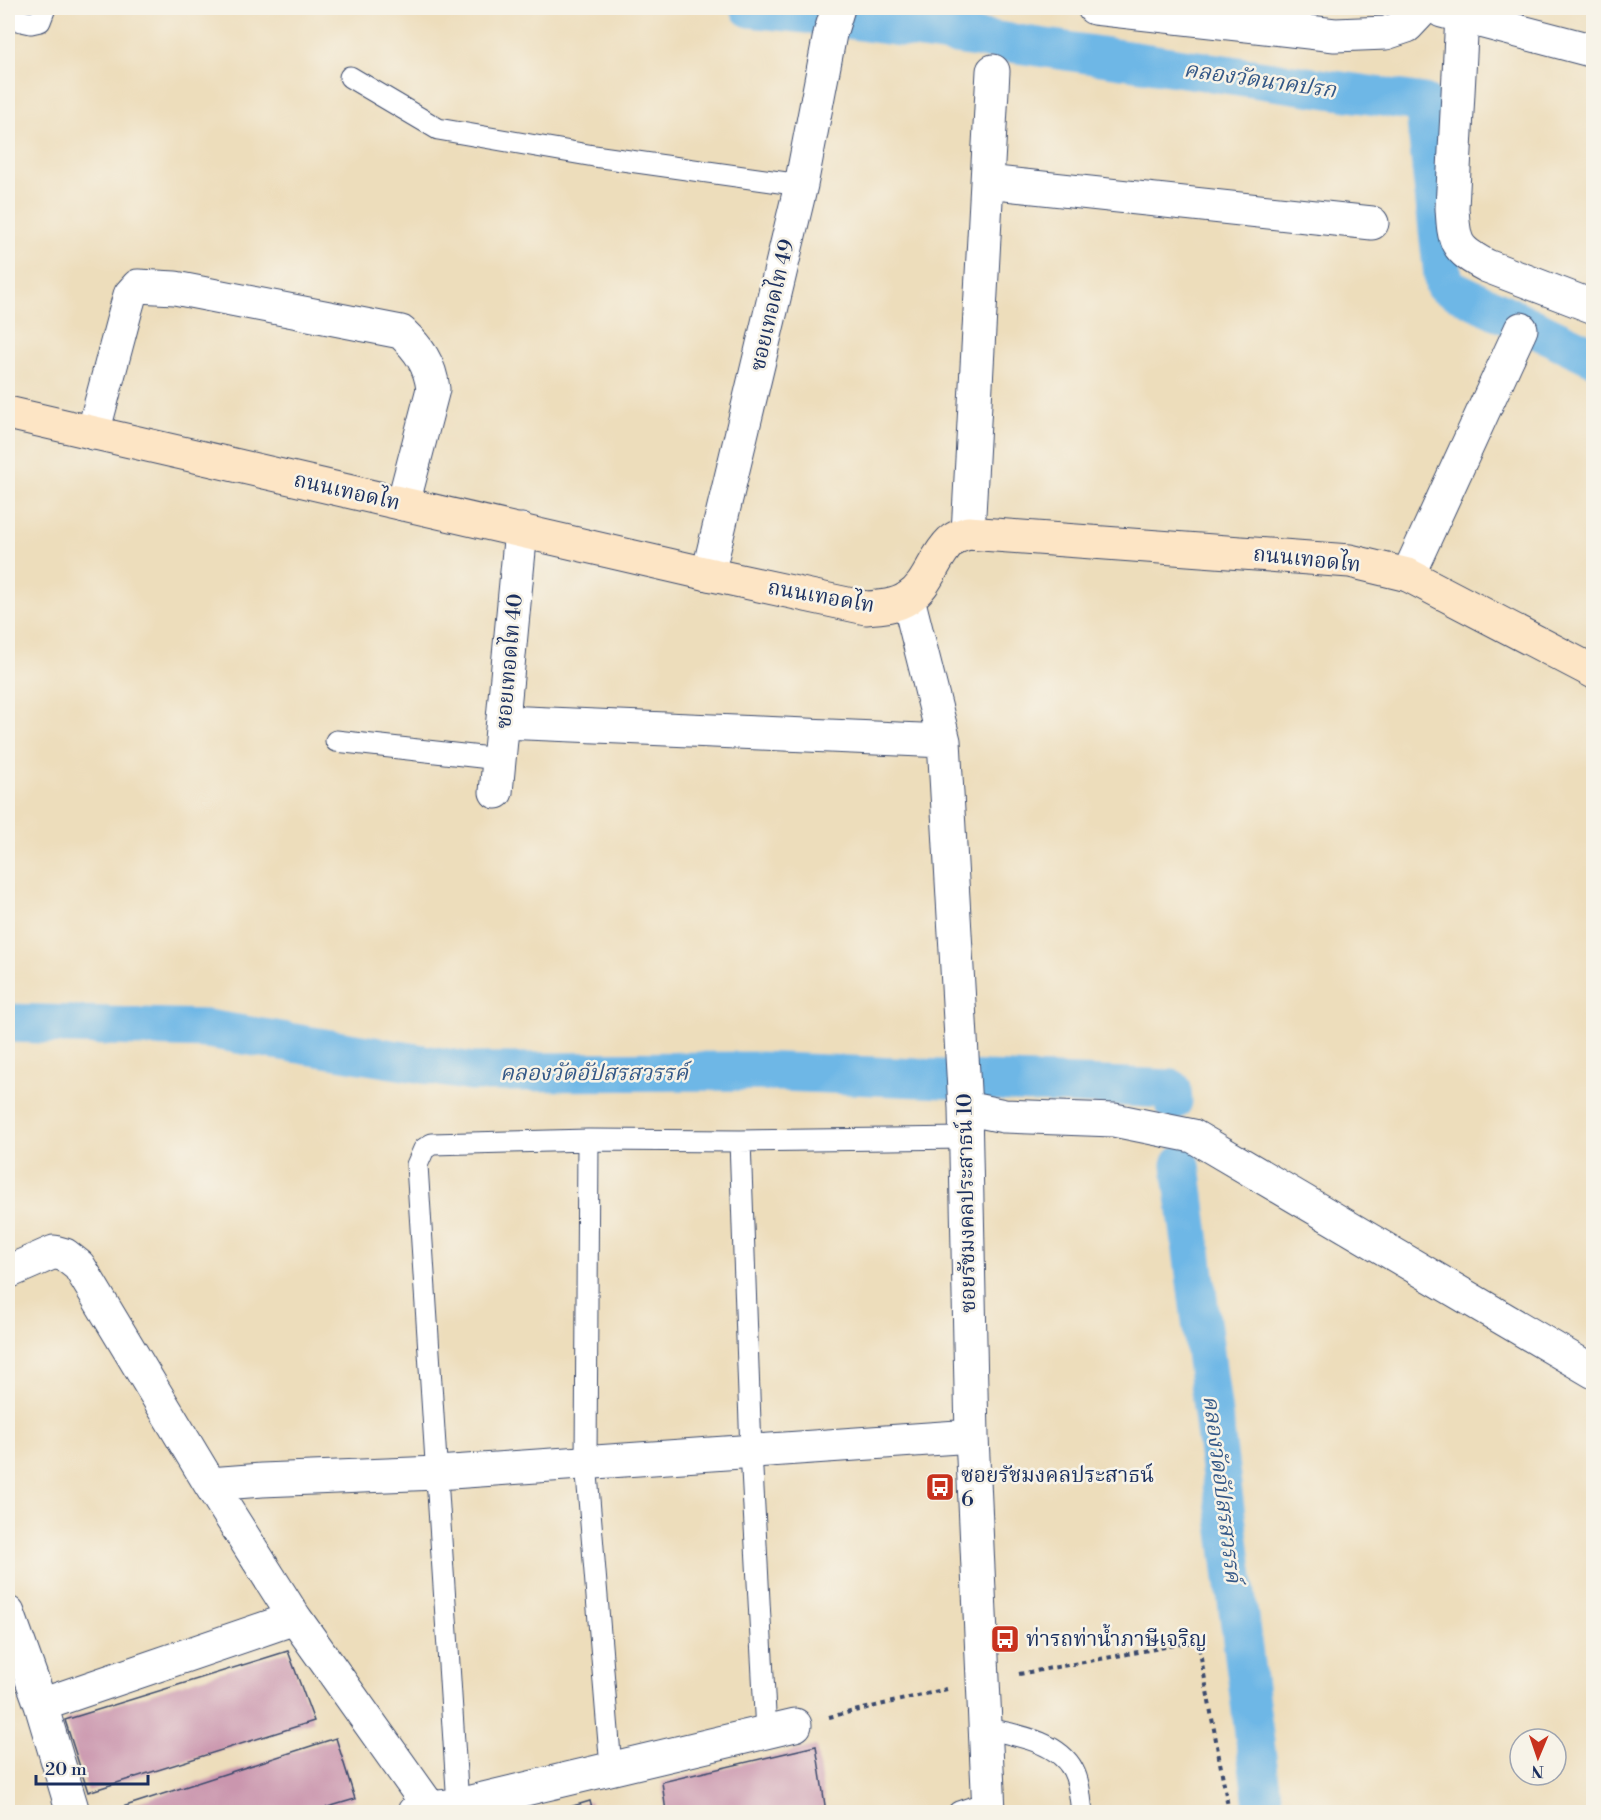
<svg xmlns="http://www.w3.org/2000/svg" width="1601" height="1820" font-family="'Libre Bodoni','Noto Serif Thai',serif">
	<style>
		.lines { fill: none; stroke-linecap: round; stroke-linejoin: round }
		.canal { stroke: #6eb7e6; stroke-width: 39 }
		.building { fill: #ca96ae }
		.lane-casing { stroke: #3a496c; stroke-width: 23 }
		.street-casing { stroke: #3a496c; stroke-width: 35 }
		.secondary-casing { stroke: #3a496c; stroke-width: 35 }
		.path { stroke: #3a496c; stroke-width: 4; stroke-dasharray: 4.5 4.5; stroke-linecap: butt }
		.lane { stroke: #fff; stroke-width: 21 }
		.street { stroke: #fff; stroke-width: 33 }
		.secondary { stroke: #fde5c5; stroke-width: 33 }
		.labels { text-anchor: middle; stroke-width: 5; stroke-linejoin: round; paint-order: stroke }
		.street-label { font-size: 21px; fill: #1b2f5e; stroke: #f7f3e8 }
		.poi-label { font-size: 21px; fill: #1b2f5e; stroke: #f7f3e8; text-anchor: start }
		.water-label { font-size: 22px; font-style: italic; fill: #345887; stroke: #f7f3e8 }
	</style>
	<rect width="100%" height="100%" fill="#f7f3e8"/>
	<filter id="ink" filterUnits="userSpaceOnUse"><feTurbulence type="fractalNoise" baseFrequency=".0167" numOctaves="2"/><feDisplacementMap in="SourceGraphic" scale="12" xChannelSelector="R" yChannelSelector="G"/><feConvolveMatrix kernelMatrix="1 2 1 2 8 2 1 2 1" color-interpolation-filters="sRGB"/></filter>
	<filter id="wash" filterUnits="userSpaceOnUse"><feTurbulence type="fractalNoise" baseFrequency=".008" numOctaves="4" result="noise"/><feDisplacementMap in="SourceGraphic" scale="24" xChannelSelector="R" yChannelSelector="G"/><feGaussianBlur stdDeviation="1.35" result="paint"/><feColorMatrix in="noise" values="0 0 0 0 0 0 0 0 0 0 0 0 0 0 0 0 0 1.4 0 .05"/><feComposite in="paint" operator="in"/></filter>
	<g filter="url(#wash)">
		<rect width="100%" height="100%" fill="#edddbb"/>
		<g class="lines">
			<path class="canal" d="M750,8l75,8 599,87 20,182 150,72
				M8,1023l199,6 265,43 286,-1 414,18 1,12
				M1181,1165l83,647"/>
		</g>
		<g id="blocks">
			<path class="building" d="M288,1651l26,70 -226,71 -23,-72z
				M336,1738l19,61 -44,13h-204z
				M816,1746l10,66h-160l-4,-30z
				M590,1801l3,11h-40z"/>
		</g>
	</g>
	<g filter="url(#ink)">
		<use href="#blocks" fill-opacity="0" stroke="#3a496c" stroke-width="1.5"/>
		<g class="lines">
			<g class="lane-casing">
				<path id="lane" d="M8,18l23,5 9,-2 5,-13
					M350,77l88,52 156,27 207,29
					M336,741l163,18
					M588,1140l-2,322 25,306
					M740,1141l11,310 15,281
					M985,1728c30,7 73,13 88,42 7,13 7,29 9,42
					M458,1805l-41,-640 7,-16 8,-5 156,-4 152,1 225,-3
					M959,1812l30,-10"/>
			</g>
			<g class="street-casing">
				<path id="street" d="M1094,8l241,27 51,-2 21,-7 17,-18
					M1442,11l152,40
					M1462,16l-10,192c2,35 3,41 35,58l107,41
					M987,182l385,41
					M93,433l33,-124 4,-14 8,-9 37,2 226,44c18,17 29,32 32,57l-30,115
					M968,533l25,-462
					M708,574l93,-389 29,-151 8,-26
					M1408,575l113,-246
					M908,598l36,143 21,367 7,328 17,376
					M503,722l441,19
					M496,792l25,-262
					M965,1108l39,8 110,4 79,16 401,236
					M8,1272l46,-20 11,3 14,11 131,218 85,134 135,190
					M210,1484l52,-4 175,-7 535,-37
					M8,1613l33,92 32,107
					M41,1705l254,-87
					M414,1812l16,-4 28,-3 337,-80"/>
			</g>
			<g class="secondary-casing">
				<path id="secondary" d="M8,413l700,161 158,34c15,-1 30,-2 42,-10 21,-13 25,-40 43,-57 4,-4 11,-6 17,-8l382,28 58,14 186,97"/>
			</g>
			<path class="path" d="M1019,1674l179,-33 31,171
				M829,1717l118,-28"/>
			<use href="#lane" class="lane"/>
			<use href="#street" class="street"/>
			<use href="#secondary" class="secondary"/>
		</g>
	</g>
	<defs>
		<g id="bus-square" transform="scale(1.5)"><rect x="-9" y="-9" width="18" height="18" rx="4" fill="#c8321e" stroke="#f7f3e8"/><path d="M-5-6H5V4H4V6H2V4H-2V6H-4V4H-5ZM-3.5-4V0h7V-4ZM-3.5 1.2v1.5H-2V1.2ZM2 1.2v1.5H3.5V1.2Z" fill="#fff"/></g>
	</defs>
	<g fill-rule="evenodd">
		<use href="#bus-square" x="940" y="1487"/>
		<use href="#bus-square" x="1005" y="1639"/>
	</g>
	<g class="labels">
		<g class="street-label">
			<text transform="translate(772 305) rotate(-77)" y="7">ซอยเทอดไท 49</text>
			<text transform="translate(347 491) rotate(13)" y="7">ถนนเทอดไท</text>
			<text transform="translate(1307 559) rotate(6)" y="7">ถนนเทอดไท</text>
			<text transform="translate(821 596) rotate(10)" y="7">ถนนเทอดไท</text>
			<text transform="translate(509 661) rotate(-85)" y="7">ซอยเทอดไท 40</text>
			<text transform="translate(966 1203) rotate(-91)" y="7">ซอยรัชมงคลประสาธน์ 10</text>
		</g>
		<g class="poi-label">
			<text x="961" y="1482">ซอยรัชมงคลประสาธน์<tspan x="961" dy="24">6</tspan></text>
			<text x="1026" y="1646">ท่ารถท่าน้ำภาษีเจริญ</text>
		</g>
		<g class="water-label">
			<text transform="translate(1260 79) rotate(8)" y="8">คลองวัดนาคปรก</text>
			<text x="594" y="1080">คลองวัดอัปสรสวรรค์</text>
			<text transform="translate(1223 1489) rotate(83)" y="8">คลองวัดอัปสรสวรรค์</text>
		</g>
	</g>
	<rect width="1601" height="1820" fill="none" stroke="#f7f3e8" stroke-width="30"/>
	<g transform="translate(1538 1757) rotate(182)"><circle r="28" fill="#f7f3e8" stroke="#9fa5b1" stroke-width="1.5"/>
	<path d="M0-4.5L10 22L0 15L-10 22Z" fill="#c8321e"/>
	<text y="-9" font-size="16" font-weight="bold" text-anchor="middle" fill="#1b2f5e">N</text>
	</g>
	<path d="M36 1775v9h112v-9" fill="none" stroke="#1b2f5e" stroke-width="3"/>
	<text x="45" y="1775" font-size="18" fill="#1b2f5e" stroke="#f7f3e8" stroke-width="4.5" paint-order="stroke">20 m</text>
</svg>
